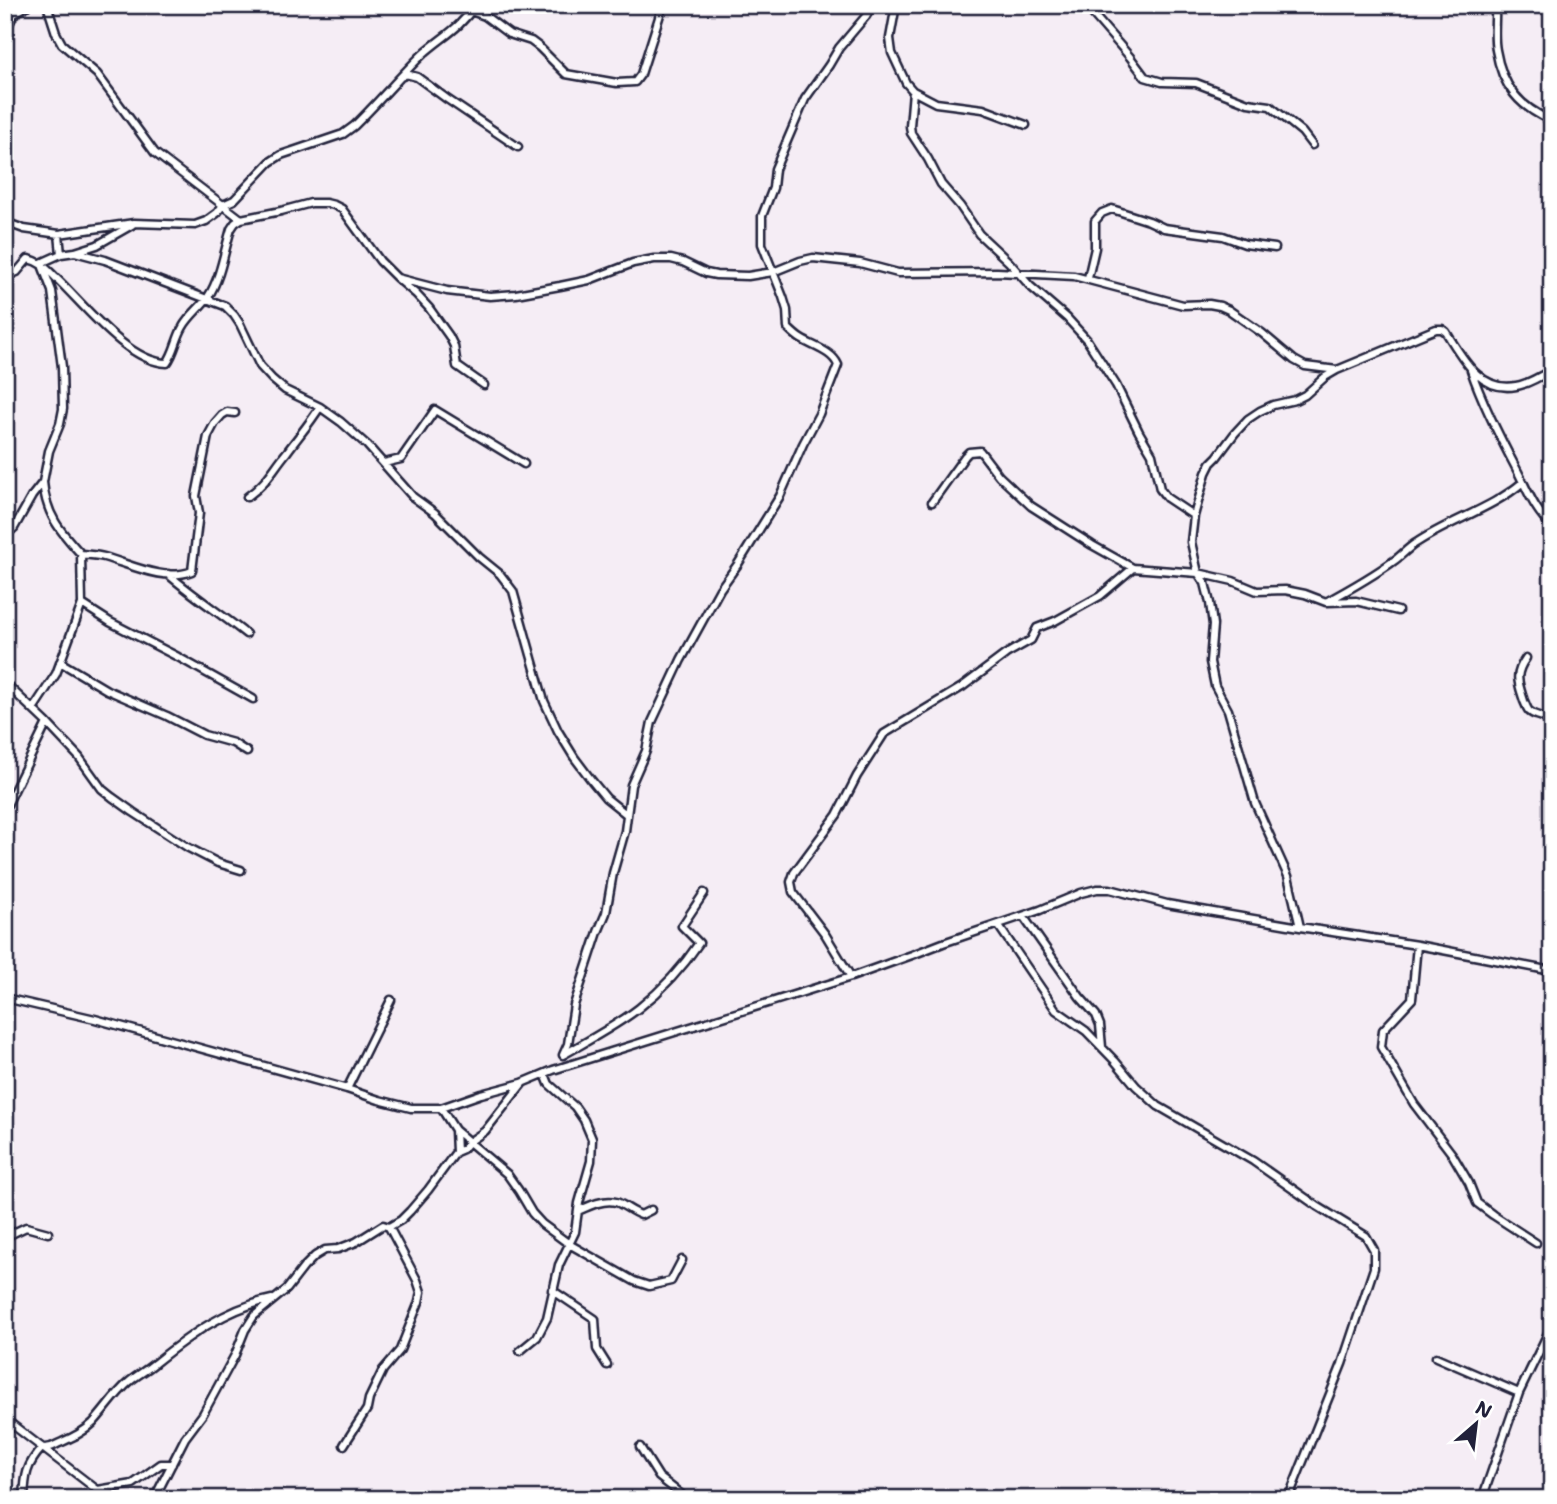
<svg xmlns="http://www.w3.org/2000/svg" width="1557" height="1504" font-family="'Shantell Sans',sans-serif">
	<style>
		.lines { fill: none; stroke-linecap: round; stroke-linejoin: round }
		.minor-casing { stroke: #22223b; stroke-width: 11 }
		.minor { stroke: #fff; stroke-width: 6 }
	</style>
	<rect width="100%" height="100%" fill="#f5edf5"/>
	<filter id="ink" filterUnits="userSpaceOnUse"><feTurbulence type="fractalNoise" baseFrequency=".0143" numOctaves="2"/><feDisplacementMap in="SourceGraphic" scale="14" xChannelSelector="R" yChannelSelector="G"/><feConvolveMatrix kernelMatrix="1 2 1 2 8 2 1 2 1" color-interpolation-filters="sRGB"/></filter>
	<g filter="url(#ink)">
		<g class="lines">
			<g class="minor-casing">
				<path id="minor" d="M47,5l9,28 6,11 35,30 58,79 86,66
					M464,5l7,6 14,5 24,18 22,7 8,6 27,27 51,9 18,-1 6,-8 22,-69
					M896,5l-6,33 2,15 14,30 7,8 23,12 47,6 43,16
					M1085,5l45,52 15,20 17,5 34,1 52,20 22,3 32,26 10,13
					M1495,5c1,15 -2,30 1,45 6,36 23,57 56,71
					M5,32l9,-18 14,-9
					M403,76l3,-2 11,3 30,22 71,48
					M913,91l-3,35 1,7 17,26 13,25 19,22 19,28 30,28 21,24 37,32 20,22 29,45 23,47 13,22 8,35 7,9 27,18
					M5,222l19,7 35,5 75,-11 61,2 11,-4 11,-8 6,-8 11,-5 36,-38 11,-7 62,-21 11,-8c24,-23 45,-49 69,-72 20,-18 37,-25 52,-49
					M59,234l2,20
					M75,252l30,8 120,46 9,9 6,9 20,42 12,13 13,11 35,17 21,15 26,23 46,52 22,16 44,44 21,17 13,17 31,110 14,30 16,26 18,24 14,17 20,16
					M41,263l20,-9 14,-2 22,-7 35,-20
					M5,277l12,-5 11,-13c12,2 19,10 27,18 28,26 72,85 112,86 8,-11 9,-24 16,-36 6,-11 17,-19 25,-30 13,-20 16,-45 23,-68l4,-6 6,-4 40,-8 30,-8h15l8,2 8,4 38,52 17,17 19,16 13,14 20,28 5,10 3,20 27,19
					M397,278l50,13 43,5 26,-2 44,-8 29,-6 44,-17 21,-4h17l12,3 23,11 10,2 32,1 25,-4 27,-11 13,-3 47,5 38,10 99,-1 77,4 109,29 26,-1 11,2 9,4 33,23 32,27 11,6 32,4
					M1088,278l7,-30v-27l7,-8 10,-4 37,12 15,7 59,8 22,8 30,4
					M1471,370c12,35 29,68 46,100 10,19 18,42 35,56
					M384,463l17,-4 34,-49 89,54
					M43,482c3,33 17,49 38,72 8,1 16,1 23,3 28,8 60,25 88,14l7,-58 -3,-17 12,-60 7,-13 7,-8 5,-3 8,1
					M247,497c20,-14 25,-27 40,-45 11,-15 23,-29 33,-45
					M932,502l33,-46 4,-4 11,-1 19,25 32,30 61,39 41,23 65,5 35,8 24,10 28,-1 20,4 21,8c24,-13 47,-26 69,-42 7,-5 13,-12 21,-17 34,-23 76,-34 107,-61
					M5,536l9,-8 18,-32 11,-14 6,-31 11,-27 3,-15 -1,-42 -10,-76 -10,-26
					M168,574c25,22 52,39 78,60
					M1328,602l28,-1 42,10
					M82,604l28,18 68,35 75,42
					M1526,658c-12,17 -8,24 -2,43 1,2 3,8 5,10 7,7 13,1 23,15
					M60,662l47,28 60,26 37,19 29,8 14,9
					M5,683l42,40 32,34 23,32 10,8 21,15 54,35 31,16 23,7
					M33,709l23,-35 26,-70 -1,-50
					M5,809l42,-86
					M704,893l-22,33 17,17c-16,24 -37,47 -60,65 -23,18 -50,32 -76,47l5,-11 6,-39 24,-73 8,-19 7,-40 12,-42 6,-46 15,-34 6,-29 29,-62 39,-71 18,-25 42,-68 23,-52 16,-30 19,-49c-6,-14 -24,-18 -37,-26 -5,-3 -9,-7 -13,-11l-1,-18 -4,-13 -21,-53v-28l11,-28 2,-19 30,-70 24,-34 10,-17 27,-32 6,-11
					M1023,916l57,81 16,18 4,10 2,22
					M998,925l58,85 30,21 29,30 21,25 22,20 95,55 64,45 49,30 8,14v18l-32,96 -54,135
					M1300,927l-12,-51 -33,-73 -27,-93 -13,-24 -5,-24 3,-37 -3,-22 -5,-20 -7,-10 -7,-31 3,-26 12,-43 5,-10 6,-6 18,-24 13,-14 12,-8 13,-6 22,-5 10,-5 20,-18 12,-7 99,-41h6l4,3c16,25 34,61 70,54 13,-2 24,-10 36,-16
					M1417,945l-5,54 -29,31 -2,17 33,57 38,50 17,29 8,20 16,12 43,28
					M851,977l-26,-43 -32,-42 -2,-10 3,-9 43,-58 20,-39 27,-42 78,-47 44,-33 25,-14 6,-12 18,-7 45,-25 33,-28
					M5,998l90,21 252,70 32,11 32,8h30l40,-14 41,-11 31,-13 298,-93 61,-22 31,-12 97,-33 41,-17 16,-4h13l57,15 133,23 117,18 135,26
					M347,1089l44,-89
					M441,1108l14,22 52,44 12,17 13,22 10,11 27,20 65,37 15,5 22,-5 11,-21
					M455,1130l1,22
					M578,1211c11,-5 25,-12 38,-9 7,2 16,10 25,13l10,-5
					M5,1237l21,-10 22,6
					M552,1290l43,29 2,30 10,16
					M520,1351l17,-14 10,-19 12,-53 16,-33 4,-29 12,-42 1,-22 -8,-19 -9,-13 -26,-23 -4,-10
					M1436,1357l83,36
					M5,1419l104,80
					M344,1445l23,-36 2,-10 14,-29 17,-20 19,-48 2,-10 -4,-12 -28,-53
					M640,1447l19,30 28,22
					M98,1490l35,-6 28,-20h11
					M24,1499c1,-23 2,-34 18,-51 11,0 10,-2 20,-6 11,-5 22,-10 31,-19 13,-14 22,-29 36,-41 8,-7 18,-12 26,-19 35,-28 72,-55 117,-64
					M154,1499l31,-61 18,-24 32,-59 10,-25 9,-14 33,-27 17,-22 11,-11 10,-6 13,-1 18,-7 27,-17 6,2 12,-7 9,-9 18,-21 28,-38 7,-3 6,-7 16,-11 37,-47
					M1482,1499l37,-106 33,-68"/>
			</g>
			<use href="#minor" class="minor"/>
		</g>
	</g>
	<rect width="1557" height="1504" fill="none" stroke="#fff" stroke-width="28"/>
	<rect x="14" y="14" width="1529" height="1476" fill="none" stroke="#22223b" stroke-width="2.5" filter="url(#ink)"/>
	<g transform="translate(1476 1424) rotate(28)" stroke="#ffffff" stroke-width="5" paint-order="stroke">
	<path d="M0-5L12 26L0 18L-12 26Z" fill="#22223b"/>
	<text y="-10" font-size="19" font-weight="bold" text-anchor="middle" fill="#22223b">N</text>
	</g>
</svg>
